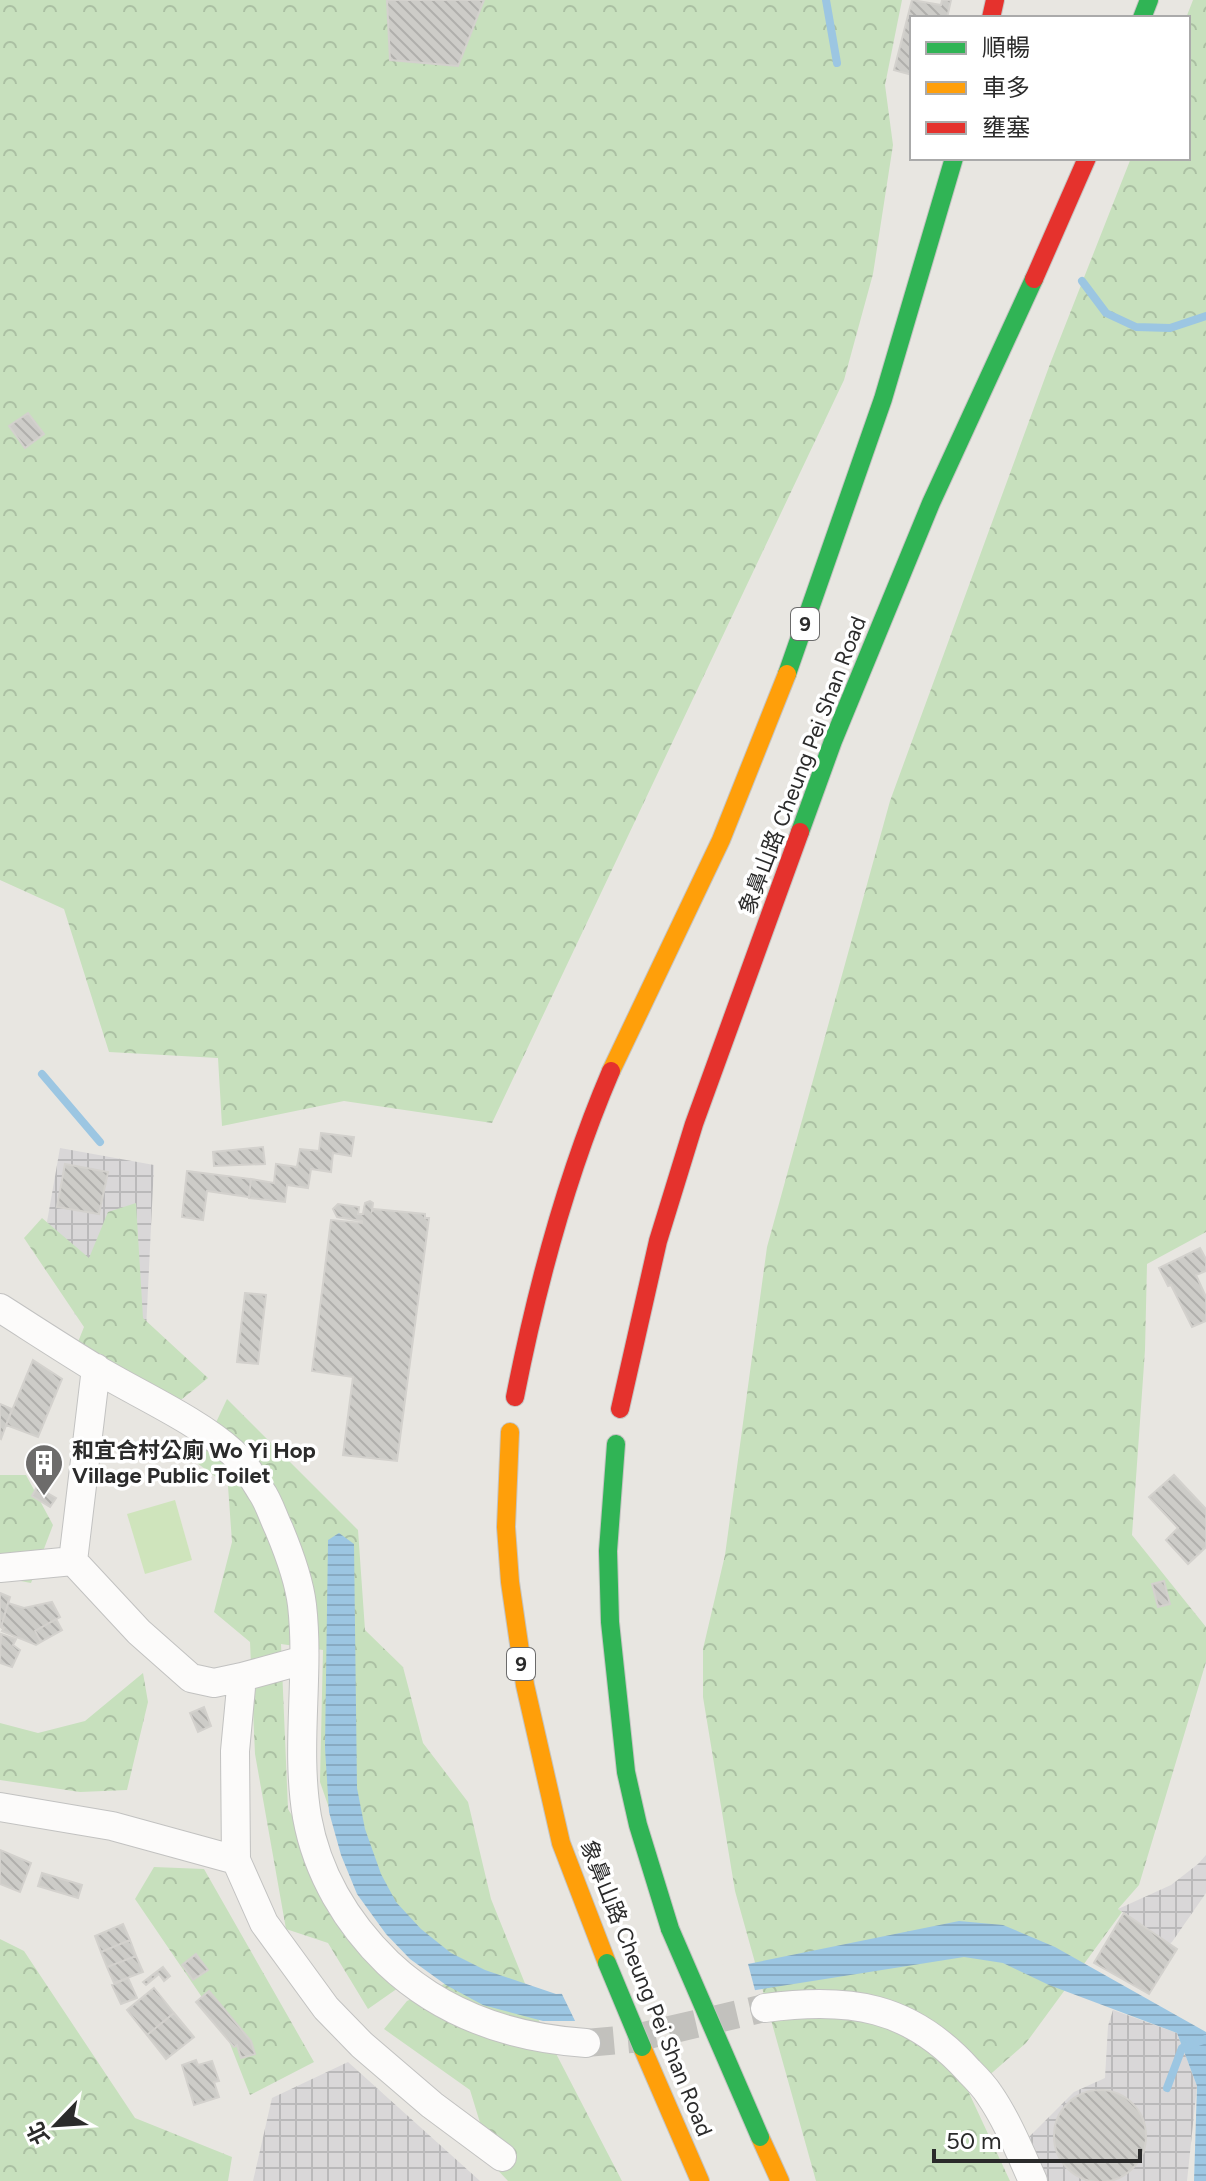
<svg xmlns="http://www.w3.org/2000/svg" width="1206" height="2181" font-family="Figtree,'Noto Sans TC',sans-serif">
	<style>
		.industrial { fill: url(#industrial-grid) }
		.forest { fill: url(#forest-crowns) }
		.pitch { fill: #cfe4bc }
		.water { fill: url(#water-rules) }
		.pier { fill: #e8e6e1 }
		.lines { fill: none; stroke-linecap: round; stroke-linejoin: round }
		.stream { stroke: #9cc6e2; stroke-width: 8 }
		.building { fill: url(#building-back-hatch); stroke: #d3d1cd; stroke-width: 2 }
		.street-tunnel { stroke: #c2c1bd; stroke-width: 28; stroke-dasharray: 28 14; stroke-linecap: butt }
		.street-casing { stroke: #c2c2c1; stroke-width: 30 }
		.fast-casing { stroke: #c5c4c2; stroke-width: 20 }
		.slow-casing { stroke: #c5c4c2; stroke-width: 20 }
		.jam-casing { stroke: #c5c4c2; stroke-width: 20 }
		.street { stroke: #fcfbfa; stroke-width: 28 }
		.fast { stroke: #30b455; stroke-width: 18 }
		.slow { stroke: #ff9f0a; stroke-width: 18 }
		.jam { stroke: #e5322d; stroke-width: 18 }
		.fast-bridge-casing { stroke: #c5c4c2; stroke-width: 20; stroke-linecap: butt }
		.fast-bridge { stroke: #30b455; stroke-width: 18 }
		.labels { text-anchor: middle; stroke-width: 7; stroke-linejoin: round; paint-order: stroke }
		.shield { fill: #fff; stroke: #6b6b6b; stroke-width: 2 }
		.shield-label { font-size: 20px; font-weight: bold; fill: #2b2b2b }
		.street-label { font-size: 22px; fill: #2b2b2b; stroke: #fff }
		.poi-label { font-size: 22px; font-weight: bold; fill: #2b2b2b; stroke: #fff; text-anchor: start }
	</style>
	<defs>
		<pattern id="industrial-grid" width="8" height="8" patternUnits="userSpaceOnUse" patternTransform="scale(2)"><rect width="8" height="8" fill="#d9d7d8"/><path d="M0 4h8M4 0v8" fill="none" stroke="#bab9ba"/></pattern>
		<pattern id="forest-crowns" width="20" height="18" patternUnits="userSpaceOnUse" patternTransform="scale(2)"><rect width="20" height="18" fill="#c7e0bd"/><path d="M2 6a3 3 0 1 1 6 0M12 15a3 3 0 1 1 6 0" fill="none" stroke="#abc0a3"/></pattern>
		<pattern id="water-rules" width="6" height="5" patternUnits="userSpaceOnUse" patternTransform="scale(2)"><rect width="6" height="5" fill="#9cc6e2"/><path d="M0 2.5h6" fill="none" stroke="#87aac2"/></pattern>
		<pattern id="building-back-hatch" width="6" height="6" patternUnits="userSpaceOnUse" patternTransform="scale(2)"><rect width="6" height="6" fill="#cdccc8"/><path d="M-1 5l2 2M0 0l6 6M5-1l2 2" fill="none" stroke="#b0afac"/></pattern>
	</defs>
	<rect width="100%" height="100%" fill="#e8e6e1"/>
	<path class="industrial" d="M60,1148l94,17 -9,186 -71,-37 5,-10 -38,-48z
		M1206,1855v38l-34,49 -3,2 -51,-35 53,-24 27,-21z
		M1113,2010l64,23 20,53 -10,95h-145l-17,-40 49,-49 31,-14 3,-52z
		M348,2062l132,119h-227l19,-83z"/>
	<path class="forest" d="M0,0h902l-17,85 8,60 -20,129 -29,106 -352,743 -148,-22 -122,25 -4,-68 -109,-6 -45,-143 -64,-29z
		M1193,0h13v1232l-59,32 -2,86 -13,185 74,92v35l-67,223 -21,24 4,3 -96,131 -57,50 41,88h-194l-81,-290 -32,-194v-48l22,-94 42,-308 123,-446 160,-437 81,-206h57v-140h-2z
		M136,1203l7,115 65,60 -37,30 -93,-66 6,-15 -60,-89 18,-20 47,40 19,-46z
		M227,1399l131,131 7,100 38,37 20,76 45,59 23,97 35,87h-5l101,195h-114l-15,-16 -23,-75 -86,-61 23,-28 46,-21 -101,-106 -32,-92 3,-132 -42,-6 7,165 110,179 -30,21 -40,-66 -42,-14 -31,-175 -5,-112 -36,-30 18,-70 -4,-56 -31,-23z
		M0,1475h26l27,50 -22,58 -31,-6z
		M143,1673l5,29 -21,88 -47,2 -80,-12v-57l38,10 47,-12z
		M154,1867l50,2 110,193 -64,33 -25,-64 -90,-132z
		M0,1939l24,12 111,167 97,39 -4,24h-228z"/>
	<path class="pitch" d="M175,1500l17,60 -47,14 -18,-60z"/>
	<path class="water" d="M339,1533l15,11 3,244 8,41 16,45 15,28 25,27 30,24 34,17 71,24 54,-2 349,-71 44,4 52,22 151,85v149h-12l3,-95 -20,-53 -128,-48 -46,-22 -39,-6 -208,33 -138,31h-75l-60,-16 -37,-20 -36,-26 -24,-25 -29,-40 -16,-39 -12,-43 -4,-64 3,-208z"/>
	<path class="pier" d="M747,1960l9,34 -137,31h-42l-17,-35 49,-2z"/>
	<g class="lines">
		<path class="stream" d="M826,0l11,63
			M1082,281l24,32 30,14 34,1 36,-12
			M42,1074l58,68
			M1167,2088l15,-40 24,-9"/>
	</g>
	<path class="building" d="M387,0h97l-26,66 -68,-6z
		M912,0l29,5 1,-5h9l-4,18h-35v57l-18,-5z
		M28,413l16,21 -19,14 -16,-22z
		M321,1133l33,4 -3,19 -18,-3 -2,19 -20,-3 -3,19 -21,-3 -2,17 -36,-4 2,-19 23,4 2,-19 21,3 3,-18 19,2z
		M263,1147l2,17 -51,2 -1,-14z
		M65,1164l43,8 -9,42 -42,-7z
		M187,1171l64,8 -2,18 -42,-6 -4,29 -21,-3z
		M370,1201l3,2 -1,8 2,-2 51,5v4h4l-32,243 -54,-6 10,-78 -41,-6 19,-151 31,3v-2l-25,-4 -4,-8 5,-5 21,3 -1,7h5l2,-11z
		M1200,1248l6,11v12l-10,4 10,22v24l-14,6 -21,-42 -3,1 -9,-18z
		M245,1293l21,2 -8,69 -21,-2z
		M33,1360l29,19 -24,58 -32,-12z
		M0,1404l12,5 -11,30 -1,-1z
		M1174,1475l32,34v38l-18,17 -22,-24 12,-12 -29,-31z
		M37,1487l19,11 -6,9 -18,-11z
		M1164,1581l6,23 -12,3 -6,-23z
		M0,1593l10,4 -9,30 -1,-1z
		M52,1602l8,15 -25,14 6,11 -5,3 -34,-14 2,-3 -3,-1 7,-24 16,5z
		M56,1619l6,11 -21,12 -6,-11z
		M1,1634l15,5 -3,6 7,5 -8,17 -12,-4z
		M204,1707l7,19 -13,6 -8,-19z
		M0,1850l31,13 -11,29 -20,-8z
		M42,1873l40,12 -4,13 -40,-12z
		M1124,1913l53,36 -28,45 -55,-31z
		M123,1924l7,16 -29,12 -6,-16z
		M130,1940l6,16 -29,11 -6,-15z
		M196,1954l12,16 -15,10 -11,-15z
		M136,1956l7,16 -29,11 -7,-16z
		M163,1967l7,9 -6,5 -5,-7 -13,11 -3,-3z
		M128,1978l9,20 -16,6 -9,-19z
		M154,1988l20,25 -27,22 -20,-25z
		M209,1991l42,50 4,13 -14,4 -4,-13 -3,2 -38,-45z
		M174,2013l20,24 -28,22 -19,-24z
		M196,2060l2,5 14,-4 7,20 -5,1 5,15 -25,8 -12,-40z
		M1054 2136a46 46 0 1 1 92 0a46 46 0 1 1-92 0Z"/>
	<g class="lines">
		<path class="street-tunnel" d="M586,2043l45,-4 134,-31"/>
		<g class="street-casing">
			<path id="street" d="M0,1308c33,21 65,42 98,62 40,24 100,51 134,82 12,10 21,26 29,39 8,11 12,26 18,38 10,24 20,50 23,76 8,70 -7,141 5,212 10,56 40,106 81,146 55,52 124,75 198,80
				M96,1368l-23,193 66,71 52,46 23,5 28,-6 -7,74 1,109 28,63 62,85 36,37 70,60 70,52
				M0,1568l73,-7
				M242,1677l62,-17
				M0,1807l112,19 124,34
				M765,2008c84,-11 145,-3 204,63 7,7 15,15 20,23 18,26 31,58 44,87"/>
		</g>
		<g class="fast-casing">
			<path id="fast" d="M1142,18l7,-18
				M787,674l96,-275 71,-241
				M800,832l33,-91 98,-238 103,-224
				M616,1444l-8,107 2,71 16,150 12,53 32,104"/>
		</g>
		<g class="slow-casing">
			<path id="slow" d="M611,1071l110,-231 66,-166
				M510,1432l-4,95 4,55 15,103 36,158 46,120
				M642,2047l58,134
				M760,2137l20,44"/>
		</g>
		<g class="jam-casing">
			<path id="jam" d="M991,18l4,-18
				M1034,279l53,-121
				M515,1397c22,-112 51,-221 96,-326
				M620,1409l38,-168 36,-117 106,-292"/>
		</g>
		<use href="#street" class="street"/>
		<use href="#fast" class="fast"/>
		<use href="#slow" class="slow"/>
		<use href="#jam" class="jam"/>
		<g class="fast-bridge-casing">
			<path id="fast-bridge" d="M670,1929l90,208
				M607,1963l35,84"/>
		</g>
		<use href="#fast-bridge" class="fast-bridge"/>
	</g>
	<defs>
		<g id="building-pin" transform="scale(2)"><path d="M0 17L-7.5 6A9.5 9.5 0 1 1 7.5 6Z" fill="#6d6c6b" stroke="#fff"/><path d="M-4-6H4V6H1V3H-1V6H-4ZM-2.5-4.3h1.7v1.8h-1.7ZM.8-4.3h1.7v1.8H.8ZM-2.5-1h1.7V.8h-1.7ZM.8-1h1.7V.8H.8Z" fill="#fff"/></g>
	</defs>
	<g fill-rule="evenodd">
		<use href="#building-pin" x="44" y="1463"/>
	</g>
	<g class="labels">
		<g class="shield">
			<rect x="791" y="608" width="28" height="32" rx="6"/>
			<rect x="507" y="1648" width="28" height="32" rx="6"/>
		</g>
		<g class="shield-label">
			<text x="805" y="631">9</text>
			<text x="521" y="1671">9</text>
		</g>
		<g class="street-label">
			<text transform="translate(802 765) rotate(-69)" y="8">象鼻山路 Cheung Pei Shan Road</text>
			<text transform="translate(647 1988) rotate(68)" y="8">象鼻山路 Cheung Pei Shan Road</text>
		</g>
		<g class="poi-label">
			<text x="72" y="1458">和宜合村公廁 Wo Yi Hop<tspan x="72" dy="25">Village Public Toilet</tspan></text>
		</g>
	</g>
	<rect x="910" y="16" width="280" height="144" fill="#ffffff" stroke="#aaaaaa" stroke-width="2"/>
	<rect x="926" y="42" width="40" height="12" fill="#30b455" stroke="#aaaaaa" stroke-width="2"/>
	<text x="982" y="56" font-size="24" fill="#2b2b2b">順暢</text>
	<rect x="926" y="82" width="40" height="12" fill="#ff9f0a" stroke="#aaaaaa" stroke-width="2"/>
	<text x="982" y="96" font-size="24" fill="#2b2b2b">車多</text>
	<rect x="926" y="122" width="40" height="12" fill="#e5322d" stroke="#aaaaaa" stroke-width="2"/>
	<text x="982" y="136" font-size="24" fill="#2b2b2b">壅塞</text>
	<g transform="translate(56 2125) rotate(245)" stroke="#ffffff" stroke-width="6" paint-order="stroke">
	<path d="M0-6L14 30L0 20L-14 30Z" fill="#2b2b2b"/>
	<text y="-12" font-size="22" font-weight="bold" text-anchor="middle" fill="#2b2b2b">北</text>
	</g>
	<path d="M934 2149v12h206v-12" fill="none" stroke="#2b2b2b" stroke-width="4"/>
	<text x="946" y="2149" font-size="24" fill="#2b2b2b" stroke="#ffffff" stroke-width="6" paint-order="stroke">50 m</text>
</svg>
